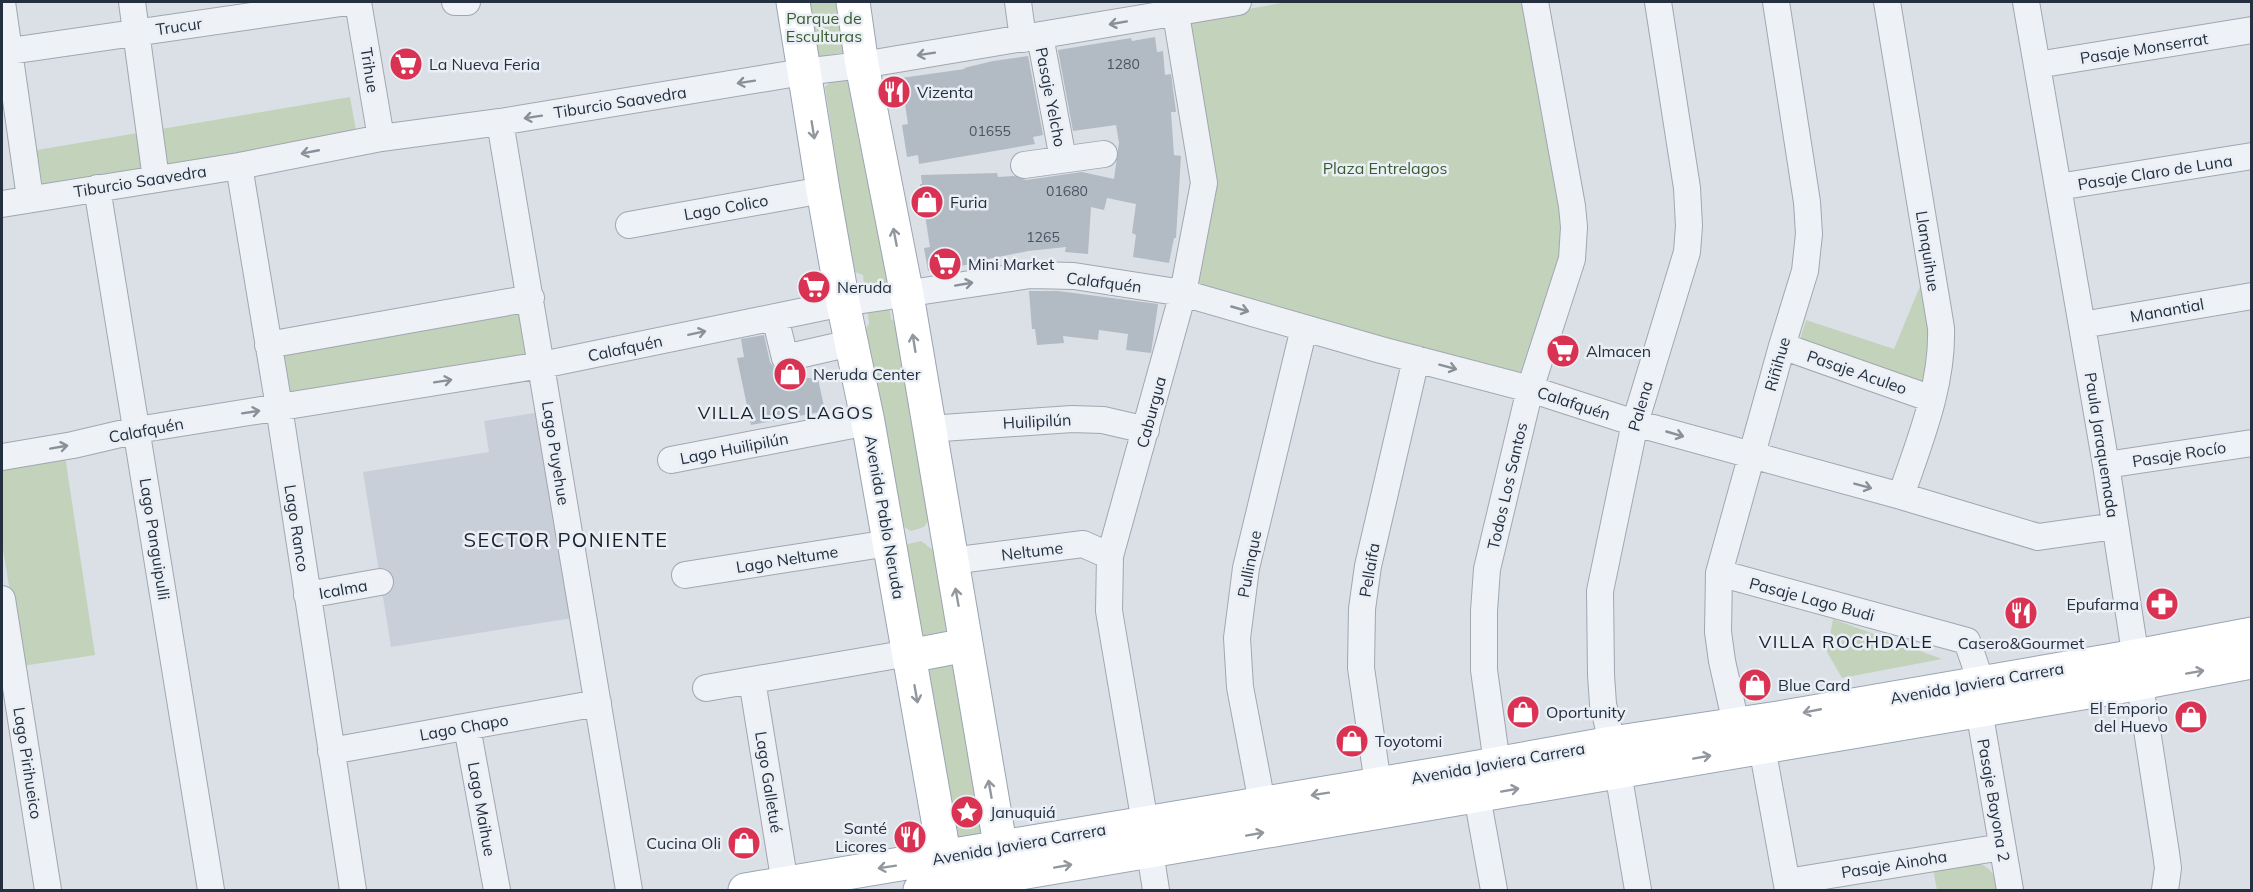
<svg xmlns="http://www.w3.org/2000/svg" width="2253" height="892" font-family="Mulish,sans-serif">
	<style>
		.built { fill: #c9cfd9 }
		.green { fill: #c2d2bb }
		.building { fill: #b2bac4 }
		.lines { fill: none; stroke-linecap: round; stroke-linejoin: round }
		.minor-casing { stroke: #a0a7b1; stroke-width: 28 }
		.major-casing { stroke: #99a5b4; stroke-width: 35 }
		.minor { stroke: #eef1f5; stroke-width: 26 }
		.major { stroke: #fff; stroke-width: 33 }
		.oneway { stroke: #89909a }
		.oneway2 { stroke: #92979f }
		.labels { text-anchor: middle; stroke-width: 5; stroke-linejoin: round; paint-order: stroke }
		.number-label { font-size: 14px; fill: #485260 }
		.park-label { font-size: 16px; fill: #3a5b30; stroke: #eaeff5 }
		.street-label { font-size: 16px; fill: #242f3f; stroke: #eaeff5 }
		.poi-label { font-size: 16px; fill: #242f3f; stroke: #eaeff5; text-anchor: start }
		.neighbourhood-label { font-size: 18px; letter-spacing: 1.5px; fill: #17202f; stroke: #eaeff5 }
		.quarter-label { font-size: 20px; letter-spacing: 1.5px; fill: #17202f; stroke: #eaeff5 }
	</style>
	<rect width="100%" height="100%" fill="#dbe0e7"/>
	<path class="built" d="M540,412l33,206 -182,29 -28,-175 126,-20 -5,-31z"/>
	<path class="green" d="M801,2h37l8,50 -36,6z
		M1287,2h238l41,221 -2,37 -40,118 -330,-92 -7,-266z
		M834,78l21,2 37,182 -6,15 5,42 9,7 32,190 -8,11 -13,4 -12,-7 -34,-193 4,-8 -6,-48 -11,-4 -27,-184z
		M350,97l7,39 -314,53 -6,-39z
		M1923,279l16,77 -11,30 -42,-17 -86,-30 6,-19 88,29z
		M524,304l8,52 -244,43 -12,-52z
		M65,456l30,199 -73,11 -20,-123v-76z
		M921,541l19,14 42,279 -23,10 -56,-293 5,-7z
		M1833,619l109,40 -100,19 -15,-26z
		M1976,862c14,5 20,13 23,28h-62l-4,-21z"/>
	<path class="building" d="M1155,37l2,15 6,-1 2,24 6,-1 5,38h-5l3,43 7,1 -5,82h-2l-5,25 -36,-6 3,-22 -4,-2 4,-29 -29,-6 -3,12 -13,-3 -3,47 -23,-2 1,-5 -38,4 -50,10v2l-50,8 -4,-23 6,-1 -10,-63h2l-1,-9 76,-2 1,4 16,-1 12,4 56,-8 32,7 5,-36 -3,-18 -43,6 -15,-81 73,-12 1,3z
		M1028,56l15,79 -10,2 2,7 -116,20 -1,-9 -11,2 -5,-32 6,-1 -7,-46 64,-9 -1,-1 29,-7z
		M1029,291h29l100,13 -7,49 -25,-3 2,-16 -29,-4 -1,10 -35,-4 1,7 -27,2 -2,-16h-3z
		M764,335l6,27 9,13 39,4 7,32 -74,14 -14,-67 7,-1 -3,-18z"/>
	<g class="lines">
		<g class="minor-casing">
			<path id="minor" d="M2,2l28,196
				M132,2l24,177
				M358,2l23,136
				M455,2h12
				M1018,2l5,37
				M1887,2l54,326c2,58 -22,114 -40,168
				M2026,2l80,463 60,388 2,15 -3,22
				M1040,36l23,123
				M10,51l338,-49
				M2037,65l215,-35
				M500,122l129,768
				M1024,165l80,-11
				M239,166l40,241 74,483
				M2058,187l194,-31
				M97,188l114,702
				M2,204l237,-38 142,-28 119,-16 303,-50 59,-7 376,-63
				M629,225l194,-35
				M775,317l10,41 66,-15
				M2082,325l170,-29
				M268,345l263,-47
				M1782,346l150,53
				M928,429l144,-10 31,1 43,10
				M2,457l71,-12 64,-15 405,-65 301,-62 187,-28 44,1 109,17 198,57 149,39 105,34 266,73 137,41 77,-11
				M671,460l197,-38
				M2106,465l146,-22
				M951,561l132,-17 27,12
				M1719,573l248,68 14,41
				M685,575l204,-32
				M307,595l73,-13
				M2,599l46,291
				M752,680l33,204
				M706,688l203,-35
				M1979,710l31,180
				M1736,724l-14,-63 -4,-29 1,-59 63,-227 23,-75 4,-37 -2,-32 -31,-200
				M467,727l30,163
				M1612,743l-9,-39 -2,-29 -1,-84 35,-168 52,-171 2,-26 -2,-38 -29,-186
				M1762,747l26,143
				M331,751l267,-48
				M1497,764l-13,-94v-59l3,-42 43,-180 42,-130 2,-32 -2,-21 -37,-204
				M1618,772l20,118
				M1378,784l-17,-116 1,-59 6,-43 48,-207
				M1477,796l17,94
				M1262,803l-22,-116 -3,-49 9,-70 58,-240
				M1145,823l-36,-212 1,-55 73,-263 21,-110 -30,-181
				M1150,852l6,38
				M1787,882l215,-35"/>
		</g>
		<g class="major-casing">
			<path id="major" d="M793,2l30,188 20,113 25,119 80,455
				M853,2l9,63 45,230 97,573
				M909,656l47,-9 6,2 5,6
				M745,890l711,-119 156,-28 166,-25 358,-62 116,-22
				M920,890l1204,-204 128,-24"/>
		</g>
		<use href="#minor" class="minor"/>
		<use href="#major" class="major"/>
	</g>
	<defs><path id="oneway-shaft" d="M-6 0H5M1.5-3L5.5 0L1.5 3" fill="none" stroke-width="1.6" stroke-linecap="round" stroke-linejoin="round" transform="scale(1.5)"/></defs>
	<g class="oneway">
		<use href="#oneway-shaft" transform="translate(1118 23) rotate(170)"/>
		<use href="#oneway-shaft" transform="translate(926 54) rotate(171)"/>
		<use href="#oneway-shaft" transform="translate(746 82) rotate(171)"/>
		<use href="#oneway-shaft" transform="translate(533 117) rotate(171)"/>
		<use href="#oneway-shaft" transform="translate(310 152) rotate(169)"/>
		<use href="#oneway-shaft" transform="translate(964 284) rotate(-10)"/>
		<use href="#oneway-shaft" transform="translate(1240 309) rotate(16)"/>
		<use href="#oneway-shaft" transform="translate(697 333) rotate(-12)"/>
		<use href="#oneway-shaft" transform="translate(1448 367) rotate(15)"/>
		<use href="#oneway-shaft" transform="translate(443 381) rotate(-9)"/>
		<use href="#oneway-shaft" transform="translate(251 412) rotate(-9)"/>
		<use href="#oneway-shaft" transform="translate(1675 434) rotate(16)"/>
		<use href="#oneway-shaft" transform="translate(59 447) rotate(-10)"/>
		<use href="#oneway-shaft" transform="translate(1863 486) rotate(15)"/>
	</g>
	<g class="oneway2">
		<use href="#oneway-shaft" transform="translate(813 130) rotate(81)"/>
		<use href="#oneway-shaft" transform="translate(895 237) rotate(-101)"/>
		<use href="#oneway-shaft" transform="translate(914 343) rotate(-99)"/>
		<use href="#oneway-shaft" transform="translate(957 597) rotate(-100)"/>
		<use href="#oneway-shaft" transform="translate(2195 672) rotate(-10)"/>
		<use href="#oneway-shaft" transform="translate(916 694) rotate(80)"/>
		<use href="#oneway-shaft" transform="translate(1812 711) rotate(169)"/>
		<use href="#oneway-shaft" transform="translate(1702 757) rotate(-10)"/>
		<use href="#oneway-shaft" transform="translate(990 789) rotate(-100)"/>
		<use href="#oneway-shaft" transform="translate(1510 790) rotate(-10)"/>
		<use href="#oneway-shaft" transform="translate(1320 794) rotate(171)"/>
		<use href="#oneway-shaft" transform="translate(1255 834) rotate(-10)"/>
		<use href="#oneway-shaft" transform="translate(1063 866) rotate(-10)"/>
		<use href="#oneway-shaft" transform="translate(887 867) rotate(171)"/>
	</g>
	<defs>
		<g id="supermarket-disc" transform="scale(1.725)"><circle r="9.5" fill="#da3252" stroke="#eaeff5"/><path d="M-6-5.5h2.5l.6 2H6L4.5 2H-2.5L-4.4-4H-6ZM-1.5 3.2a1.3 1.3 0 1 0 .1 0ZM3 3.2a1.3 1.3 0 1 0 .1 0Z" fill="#fff"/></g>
		<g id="restaurant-disc" transform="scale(1.725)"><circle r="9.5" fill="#da3252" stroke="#eaeff5"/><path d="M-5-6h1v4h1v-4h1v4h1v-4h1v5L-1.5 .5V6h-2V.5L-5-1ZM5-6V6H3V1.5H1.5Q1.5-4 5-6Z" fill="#fff"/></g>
		<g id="shop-disc" transform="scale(1.725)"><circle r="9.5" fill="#da3252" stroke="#eaeff5"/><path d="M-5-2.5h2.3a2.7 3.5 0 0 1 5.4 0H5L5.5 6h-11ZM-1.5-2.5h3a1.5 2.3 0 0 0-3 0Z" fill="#fff"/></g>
		<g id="pharmacy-disc" transform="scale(1.725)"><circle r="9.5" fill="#da3252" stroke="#eaeff5"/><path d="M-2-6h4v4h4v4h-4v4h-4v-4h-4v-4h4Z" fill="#fff"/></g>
		<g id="sight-disc" transform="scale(1.725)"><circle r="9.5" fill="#da3252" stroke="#eaeff5"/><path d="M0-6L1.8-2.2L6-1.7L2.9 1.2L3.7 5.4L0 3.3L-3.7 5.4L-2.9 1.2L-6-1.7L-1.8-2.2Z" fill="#fff"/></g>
	</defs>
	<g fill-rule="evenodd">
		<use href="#supermarket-disc" x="406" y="64"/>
		<use href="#restaurant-disc" x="894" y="92"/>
		<use href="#shop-disc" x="927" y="202"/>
		<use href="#supermarket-disc" x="945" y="264"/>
		<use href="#supermarket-disc" x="814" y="287"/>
		<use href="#supermarket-disc" x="1563" y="351"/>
		<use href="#shop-disc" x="790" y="374"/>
		<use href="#pharmacy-disc" x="2162" y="604"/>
		<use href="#restaurant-disc" x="2021" y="613"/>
		<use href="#shop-disc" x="1755" y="685"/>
		<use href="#shop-disc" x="1523" y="712"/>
		<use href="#shop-disc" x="2191" y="717"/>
		<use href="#shop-disc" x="1352" y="741"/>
		<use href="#sight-disc" x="967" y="812"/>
		<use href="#restaurant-disc" x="910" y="837"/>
		<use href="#shop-disc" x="744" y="843"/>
	</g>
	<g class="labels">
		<g class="number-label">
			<text x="1123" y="69">1280</text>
			<text x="990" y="136">01655</text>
			<text x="1067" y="196">01680</text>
			<text x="1043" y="242">1265</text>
		</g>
		<g class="park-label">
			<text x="824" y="24">Parque de<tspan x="824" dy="18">Esculturas</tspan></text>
			<text x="1385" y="174">Plaza Entrelagos</text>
		</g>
		<g class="street-label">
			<text transform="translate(179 26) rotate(-8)" y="6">Trucur</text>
			<text transform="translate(2144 48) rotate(-9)" y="6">Pasaje Monserrat</text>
			<text transform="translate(370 70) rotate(81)" y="6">Trihue</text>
			<text transform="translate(1051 97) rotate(79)" y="6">Pasaje Yelcho</text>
			<text transform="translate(620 102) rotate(-9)" y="6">Tiburcio Saavedra</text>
			<text transform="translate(2155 172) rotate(-9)" y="6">Pasaje Claro de Luna</text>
			<text transform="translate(140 181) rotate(-9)" y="6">Tiburcio Saavedra</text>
			<text transform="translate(726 207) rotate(-10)" y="6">Lago Colico</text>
			<text transform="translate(1928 251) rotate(81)" y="6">Llanquihue</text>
			<text transform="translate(1104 282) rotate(7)" y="6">Calafquén</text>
			<text transform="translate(2167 310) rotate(-10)" y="6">Manantial</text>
			<text transform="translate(625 348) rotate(-12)" y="6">Calafquén</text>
			<text transform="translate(1777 364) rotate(-74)" y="6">Riñihue</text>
			<text transform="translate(1857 372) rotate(19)" y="6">Pasaje Aculeo</text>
			<text transform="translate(1574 403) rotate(18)" y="6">Calafquén</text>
			<text transform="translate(1640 406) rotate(-74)" y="6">Palena</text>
			<text transform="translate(1151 412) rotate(-75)" y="6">Caburgua</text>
			<text transform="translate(1037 421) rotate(-3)" y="6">Huilipilún</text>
			<text transform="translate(146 430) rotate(-11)" y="6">Calafquén</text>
			<text transform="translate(2102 445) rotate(81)" y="6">Paula Jaraquemada</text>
			<text transform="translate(734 448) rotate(-11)" y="6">Lago Huilipilún</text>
			<text transform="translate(556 453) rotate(81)" y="6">Lago Puyehue</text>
			<text transform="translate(2179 454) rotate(-9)" y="6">Pasaje Rocío</text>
			<text transform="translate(1507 486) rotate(-77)" y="6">Todos Los Santos</text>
			<text transform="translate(885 517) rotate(80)" y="6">Avenida Pablo Neruda</text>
			<text transform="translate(297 528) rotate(81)" y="6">Lago Ranco</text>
			<text transform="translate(155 539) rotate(81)" y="6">Lago Panguipulli</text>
			<text transform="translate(1032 551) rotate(-7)" y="6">Neltume</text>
			<text transform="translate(787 559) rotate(-9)" y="6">Lago Neltume</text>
			<text transform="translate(1249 564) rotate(-79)" y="6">Pullinque</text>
			<text transform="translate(1369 570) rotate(-80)" y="6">Pellaifa</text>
			<text transform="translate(343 589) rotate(-10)" y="6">Icalma</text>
			<text transform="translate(1812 599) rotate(15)" y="6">Pasaje Lago Budi</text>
			<text transform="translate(1977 683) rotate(-10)" y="6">Avenida Javiera Carrera</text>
			<text transform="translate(464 727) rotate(-10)" y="6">Lago Chapo</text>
			<text transform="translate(28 763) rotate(81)" y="6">Lago Pirihueico</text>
			<text transform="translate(1498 763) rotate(-10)" y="6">Avenida Javiera Carrera</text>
			<text transform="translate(769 782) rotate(81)" y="6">Lago Galletué</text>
			<text transform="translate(1994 800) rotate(80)" y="6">Pasaje Bayona 2</text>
			<text transform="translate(482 809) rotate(80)" y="6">Lago Maihue</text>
			<text transform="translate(1019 844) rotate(-10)" y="6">Avenida Javiera Carrera</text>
			<text transform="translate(1894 864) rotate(-9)" y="6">Pasaje Ainoha</text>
		</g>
		<g class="poi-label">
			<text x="429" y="70">La Nueva Feria</text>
			<text x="917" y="98">Vizenta</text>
			<text x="950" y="208">Furia</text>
			<text x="968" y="270">Mini Market</text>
			<text x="837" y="293">Neruda</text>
			<text x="1586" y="357">Almacen</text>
			<text x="813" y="380">Neruda Center</text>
			<text x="2139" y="610" text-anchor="end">Epufarma</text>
			<text x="2021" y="649" text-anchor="middle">Casero&amp;Gourmet</text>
			<text x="1778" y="691">Blue Card</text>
			<text x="2168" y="714" text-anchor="end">El Emporio<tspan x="2168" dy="18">del Huevo</tspan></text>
			<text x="1546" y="718">Oportunity</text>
			<text x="1375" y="747">Toyotomi</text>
			<text x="990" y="818">Januquiá</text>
			<text x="887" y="834" text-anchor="end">Santé<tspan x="887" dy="18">Licores</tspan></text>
			<text x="721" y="849" text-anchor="end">Cucina Oli</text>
		</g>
		<g class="neighbourhood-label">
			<text x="786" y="419">VILLA LOS LAGOS</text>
			<text x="1846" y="648">VILLA ROCHDALE</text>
		</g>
		<g class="quarter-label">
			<text x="566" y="547">SECTOR PONIENTE</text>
		</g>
	</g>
	<rect width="2253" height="892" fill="none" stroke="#242f3f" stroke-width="6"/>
</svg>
